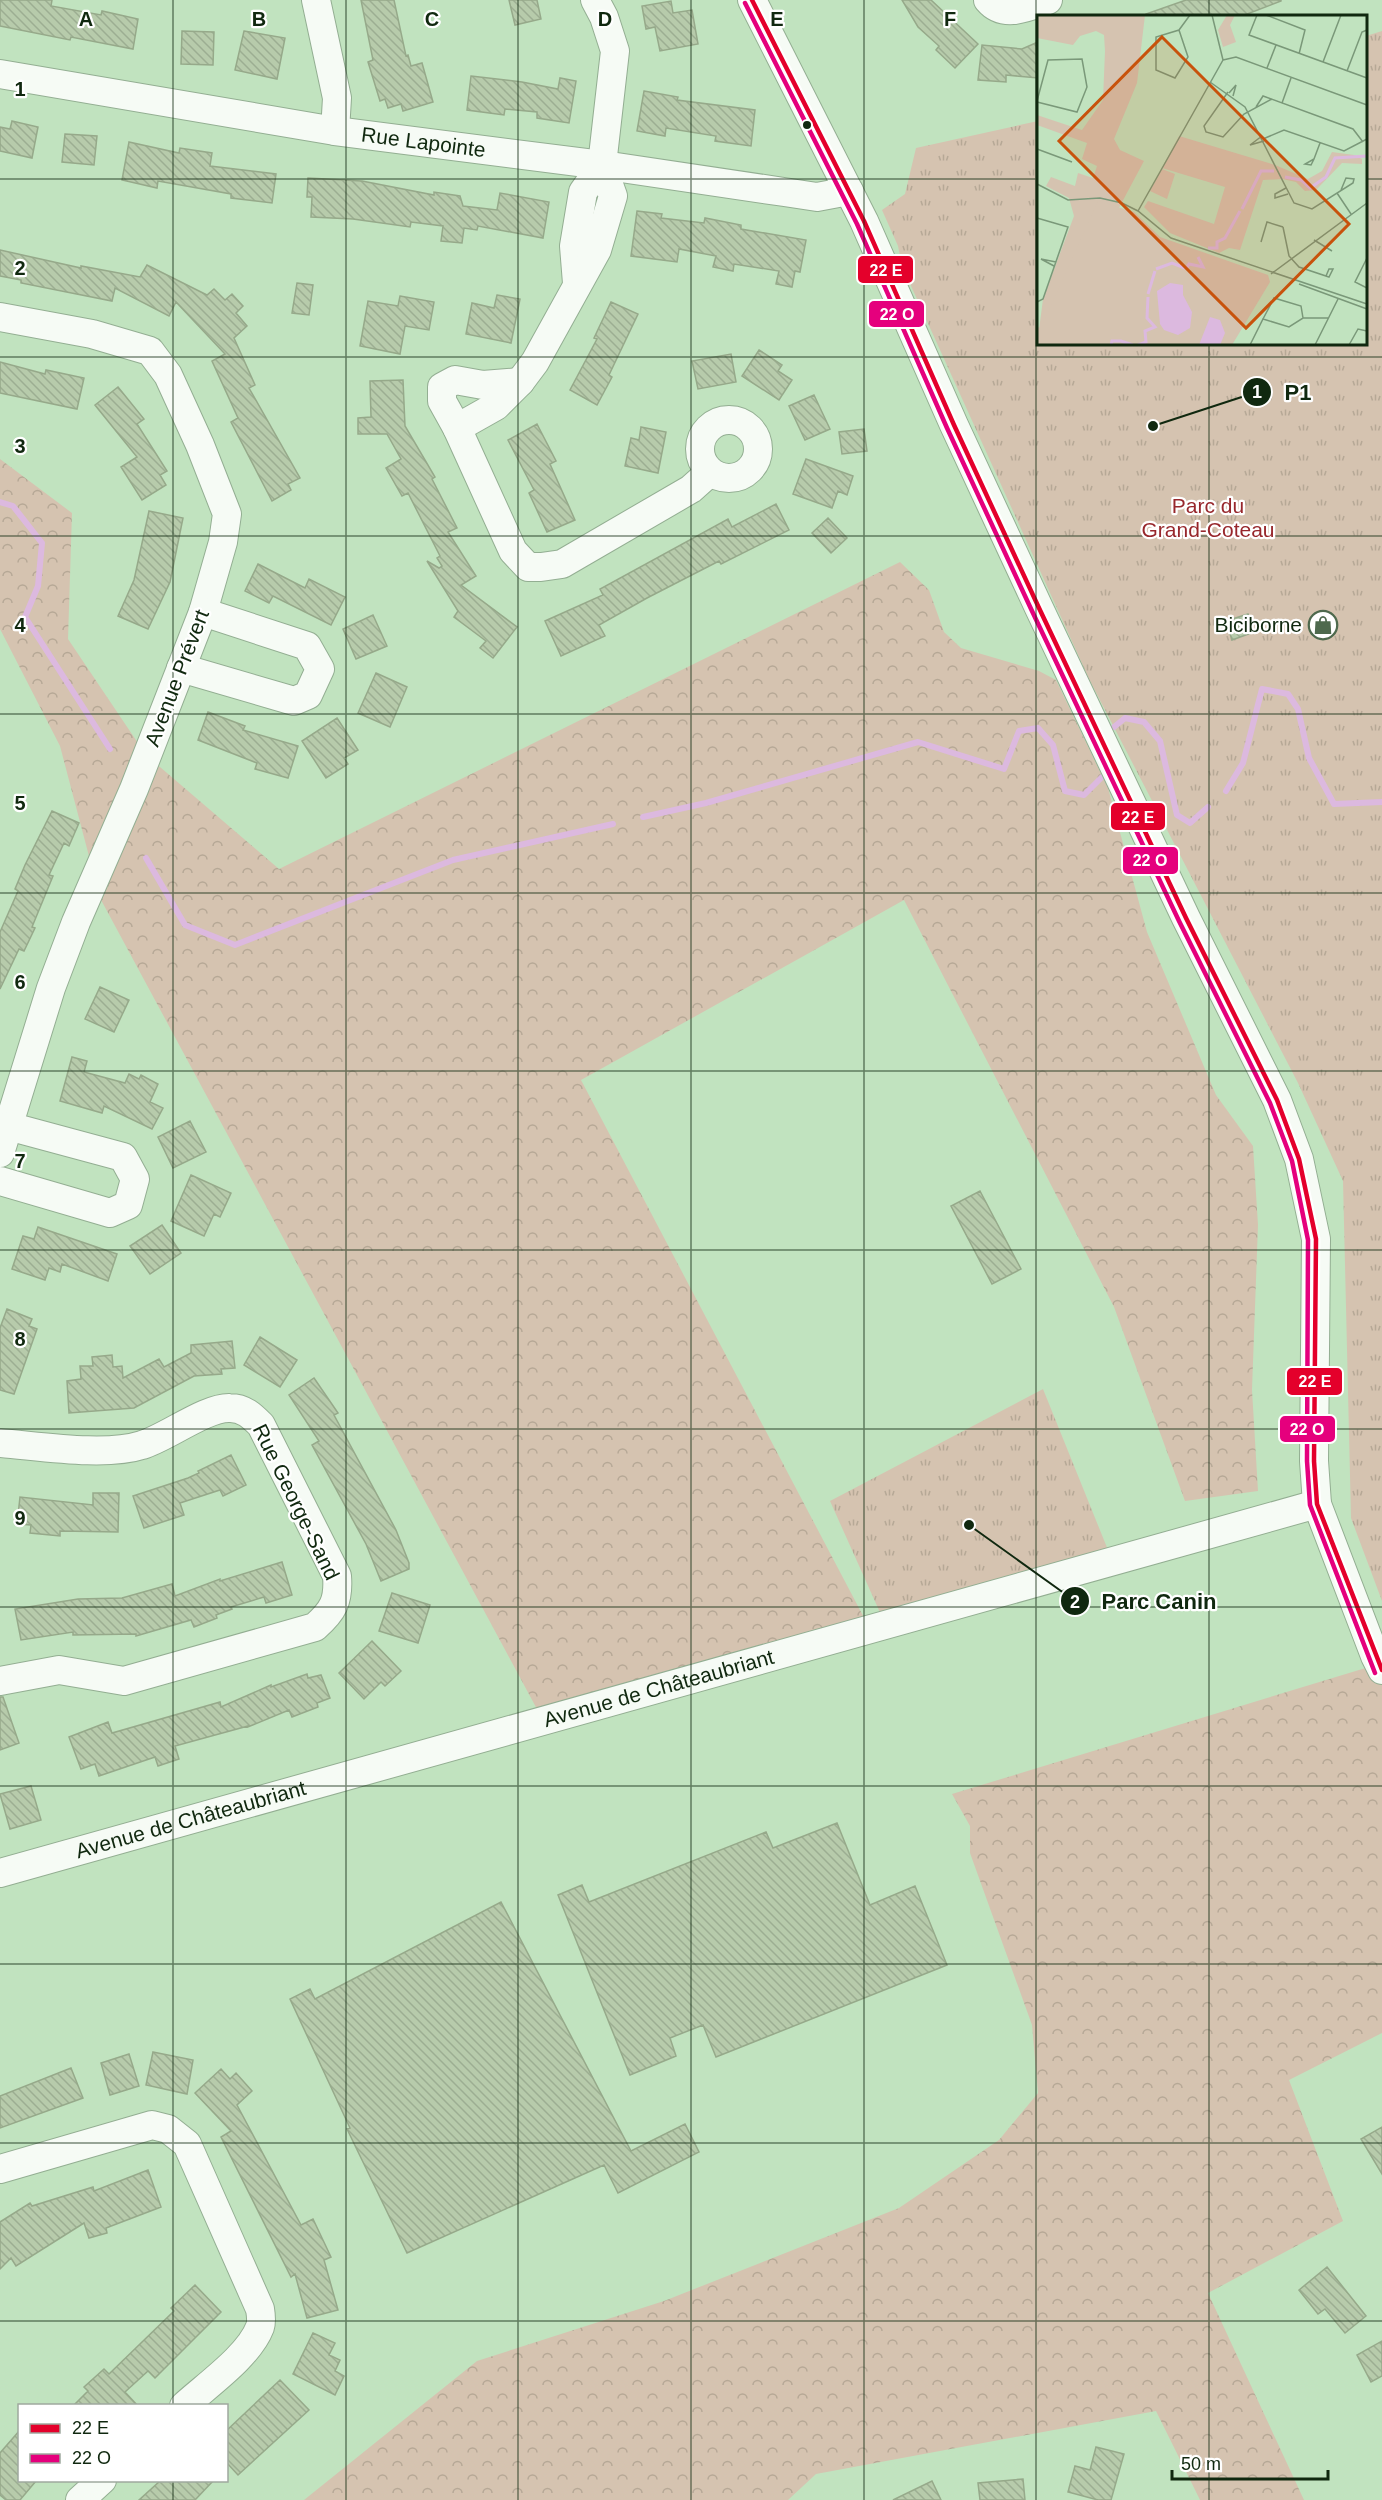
<svg xmlns="http://www.w3.org/2000/svg" width="1382" height="2500" font-family="Helvetica,sans-serif">
	<style>
		.forest { fill: url(#forest-crowns) }
		.park { fill: url(#park-tufts) }
		.lines { fill: none; stroke-linecap: round; stroke-linejoin: round }
		.stream { stroke: #dcb9df; stroke-width: 6 }
		.building { fill: url(#building-back-hatch); stroke: #96a98a; stroke-width: 1.5 }
		.minor-casing { stroke: #93ae92; stroke-width: 30 }
		.minor { stroke: #f6fbf5; stroke-width: 28 }
		.bus-1-casing { stroke: #fff; stroke-width: 9 }
		.bus-2-casing { stroke: #fff; stroke-width: 9 }
		.bus-1 { stroke: #e4002b; stroke-width: 4.5 }
		.bus-2 { stroke: #e5007d; stroke-width: 4.5 }
		.grid { fill: none; stroke: #10280f; stroke-width: 1.5; stroke-opacity: 0.55 }
		.bus-dot { fill: #10280f; stroke: #fff; stroke-width: 2 }
		.labels { text-anchor: middle; stroke-width: 4.5; stroke-linejoin: round; paint-order: stroke }
		.street-label { font-size: 21px; fill: #10280f; stroke: #fff }
		.park-label { font-size: 21px; fill: #97272c; stroke: #fff }
		.poi-label { font-size: 21px; fill: #10280f; stroke: #fff; text-anchor: end }
		.inset-river { fill: none; stroke: #dcb9df; stroke-width: 3 }
		.inset-road { fill: none; stroke: #7a9879; stroke-width: 1.5 }
		.view { fill: #c8520c; fill-opacity: 0.15; stroke: #c8520c; stroke-width: 3 }
		.inset-edge { fill: none; stroke: #10280f; stroke-width: 3 }
		.grid-label { font-size: 20px; text-anchor: middle; font-weight: bold; fill: #10280f; stroke: #fff; stroke-width: 4.5; stroke-linejoin: round; paint-order: stroke }
		.leader { fill: none; stroke: #10280f; stroke-width: 2 }
		.callout-dot { fill: #10280f; stroke: #fff; stroke-width: 2 }
		.mark-label { font-size: 18px; text-anchor: middle; font-weight: bold; fill: #fff }
		.callout-label { font-size: 22px; text-anchor: middle; font-weight: bold; fill: #10280f; stroke: #fff; stroke-width: 4.5; stroke-linejoin: round; paint-order: stroke }
		.line-badge { stroke: #fff; stroke-width: 2 }
		.badge-label { font-size: 16px; text-anchor: middle; font-weight: bold; fill: #fff }
	</style>
	<defs>
		<pattern id="forest-crowns" width="20" height="18" patternUnits="userSpaceOnUse" patternTransform="scale(1.5)"><rect width="20" height="18" fill="#d5c3b0"/><path d="M2 6a3 3 0 1 1 6 0M12 15a3 3 0 1 1 6 0" fill="none" stroke="#b6a896"/></pattern>
		<pattern id="park-tufts" width="24" height="20" patternUnits="userSpaceOnUse" patternTransform="scale(1.5)"><rect width="24" height="20" fill="#d5c3b0"/><path d="M3 7l-1-3M5 7V3M7 7l1-3M15 17l-1-3M17 17v-4M19 17l1-3" fill="none" stroke="#b6a896"/></pattern>
		<pattern id="building-back-hatch" width="6" height="6" patternUnits="userSpaceOnUse" patternTransform="scale(1.5)"><rect width="6" height="6" fill="#b7cbab"/><path d="M-1 5l2 2M0 0l6 6M5-1l2 2" fill="none" stroke="#9cae92"/></pattern>
	</defs>
	<rect width="100%" height="100%" fill="#c1e3bf"/>
	<path class="forest" d="M0,459l72,54 -4,126 78,116 133,114 621,-307 29,28 15,42 17,16 78,23 17,9 52,108 39,144 69,163 37,51 5,79 -6,165 6,101 -73,10 -71,-194 -210,-407 -323,180 289,549 -325,95 -445,-826 -40,-152 -60,-117z
		M1382,1663v370l-93,47 54,141 -135,72 96,207h-104l-44,-89 -340,63 -28,26h-484l173,-139 187,-60 235,-93 100,-68 39,-47 -6,-68 -62,-172v-27l-18,-32z"/>
	<path class="park" d="M1382,31v1570l-31,-83 -8,-337 -45,-98 -209,-404 -187,-413 -4,-20 -16,-36 23,-16 11,-46 122,-27v223h328v-308z
		M1043,1389l65,161 -226,67 -52,-116z"/>
	<g class="lines">
		<path class="stream" d="M0,502l13,4 29,37 -4,43 -13,31 85,132
			M1114,727l11,-9 19,4 16,19 17,74 13,8 18,-16
			M1226,791l17,-28 19,-74 26,5 10,15 11,49 25,46 48,-2
			M643,817l63,-14 212,-61 86,27 15,-38 19,-3 15,17 12,46 19,4 18,-18
			M146,858l39,67 50,20 218,-85 160,-36"/>
	</g>
	<path class="building" d="M0,0h52l-1,6 50,9 1,-4 36,8 -5,30 -62,-12 -1,3 -70,-14z
		M361,0h33l12,56 2,-1 3,11 11,-3 11,39 -30,9 -2,-7 -13,4 -3,-9 -5,2 -12,-39 5,-2z
		M509,0h28l4,19 -26,6z
		M902,0h29l47,44 -23,24 -19,-18 3,-4 -21,-19z
		M1186,0h95v1l-39,15h-96v-2z
		M671,1l2,12 19,-3 6,34 -38,7 -5,-24 -9,2 -4,-23z
		M182,31l32,1 -1,33 -32,-1z
		M244,31l41,7 -8,41 -42,-9z
		M1038,42v36l-32,-3v7l-28,-2 4,-35 40,4z
		M471,76l51,6 36,7 2,-11 16,3 -7,42 -32,-5v-6l-32,-3 -1,6 -37,-5z
		M644,91l34,6 -1,3 78,10 -4,36 -36,-5 1,-5 -50,-8 -1,8 -28,-5z
		M12,121l26,6 -6,31 -32,-7v-24l10,2z
		M65,134l32,2 -3,29 -32,-3z
		M129,142l50,11 1,-5 32,5 -2,13 66,8 -4,29 -41,-5v-4l-73,-13 -1,7 -35,-8z
		M308,178l54,3 72,14v-3l26,4 3,10 34,4 3,-17 49,9 -6,36 -65,-12 -1,4 -13,-2 -2,15 -21,-2 2,-15 -32,-4 -1,5 -57,-8 -42,-2 1,-20h-5z
		M637,211l25,3 -1,4 43,5 1,-5 36,7v4l65,11 -6,32 -5,-1 -3,16 -16,-3 3,-13 -45,-7 -1,7 -20,-4 3,-11 -37,-7 -2,13 -46,-6z
		M0,250l81,18v-2l59,11 7,-12 60,30 7,-6 11,11 7,-6 11,12 -7,7 11,13 -13,12 21,47 -6,3 51,90 -12,6 3,6 -19,11 -41,-79 7,-4 -26,-57 13,-7 -49,-52 -7,14 -54,-28 -3,13 -91,-18v-3l-21,-4z
		M297,283l16,2 -4,30 -17,-2z
		M497,295l23,4 -9,44 -45,-9 6,-31 22,5z
		M400,296l34,6 -5,28 -24,-4 -5,28 -40,-8 8,-45 30,5z
		M611,302l27,12 -29,61 3,2 -15,28 -27,-15 27,-51 -3,-1z
		M759,350l23,15 -4,6 14,9 -13,20 -37,-24z
		M731,354l5,28 -38,7 -6,-28z
		M0,362l45,12 1,-4 38,8 -7,31 -77,-16z
		M403,380l2,46 30,51 -3,2 25,49 -9,4 28,44 -15,9 56,42 -24,31 -13,-10 6,-7 -32,-24 4,-6 -31,-50 12,7 3,-2 -5,-8 3,-2 -32,-63 -6,3 -16,-28 15,-9 -14,-25h-29v-16l13,-1 -1,-36z
		M118,387l26,32 -7,5 30,47 -7,4 6,10 -24,15 -21,-33 16,-10 -42,-52z
		M814,395l16,34 -25,11 -16,-34z
		M537,424l19,37 -6,3 25,56 -28,12 -18,-39 5,-3 -26,-50z
		M641,427l25,5 -8,41 -33,-7 6,-28 8,2z
		M864,429l3,22 -25,3 -3,-22z
		M806,459l47,17 -6,19 -9,-4 -6,17 -39,-14z
		M776,504l13,26 -68,34 -2,-3 -72,37 -48,27 6,11 -44,20 -16,-35 58,-26 -3,-6 128,-70 4,8z
		M149,511l34,7 -13,64 -22,47 -30,-13 16,-36z
		M828,518l19,20 -16,15 -19,-20z
		M258,564l47,24 4,-9 36,18 -14,28 -58,-29 -4,7 -24,-12z
		M1248,614l6,18 -22,8 -6,-19z
		M373,615l14,31 -31,13 -13,-30z
		M376,673l31,14 -17,40 -32,-14z
		M208,712l37,14 -2,4 55,16 -10,32 -33,-9 2,-6 -59,-23z
		M337,718l21,32 -14,8 4,6 -22,14 -24,-37z
		M52,811l27,12 -10,23 -5,-3 -15,32 4,1 -21,51 3,1 -11,23 -5,-2 -19,40v-57l18,-41 -3,-2 10,-24z
		M100,987l29,13 -15,32 -29,-13z
		M72,1057l15,4 -3,11 41,11 4,-9 10,5 2,-4 17,9 -8,18 13,6 -11,21 -48,-23 -2,7 -42,-12z
		M190,1121l16,31 -33,16 -15,-31z
		M191,1175l40,18 -11,24 -6,-3 -10,22 -33,-15z
		M980,1191l41,78 -29,15 -41,-78z
		M162,1225l19,28 -31,21 -20,-28z
		M38,1227l79,27 -9,27 -46,-17 -2,8 -11,-4 -4,12 -33,-11 11,-33 11,3z
		M7,1309l25,10 -3,7 8,3 -23,65 -14,-4v-62z
		M260,1337l37,23 -17,27 -36,-22z
		M232,1341l3,27 -14,1 1,5 -28,2 -60,32 -65,5 -2,-32 14,-2 -1,-13h13l-1,-9 20,-2 1,12 9,-1 1,12 36,-19 5,8 27,-14v-8z
		M314,1378l24,35 -4,2 62,115 13,33v6l-28,12 -15,-37 -54,-99 7,-4 -30,-46z
		M231,1455l15,30 -23,11 -3,-6 -40,13 4,12 -40,13 -11,-32 55,-18 11,-5 -1,-2z
		M93,1493h26l-1,39 -58,-1v5l-30,-3 1,-8 -14,-1 3,-27 73,8z
		M282,1562l10,33 -26,8 -2,-6 -33,10 1,2 -16,6 1,3 -23,9 -3,-7 -55,16v-2l-63,1v-3l-52,8 -6,-31 63,-10 44,-1 50,-14 3,12 45,-17v2z
		M392,1593l38,12 -12,38 -39,-12z
		M372,1641l29,30 -16,15 -4,-4 -17,17 -25,-26z
		M307,1674l1,4 13,-3 9,23 -13,5 1,4 -26,10 -3,-7 -41,17v-1l-73,20 4,13 -21,7 -3,-9 -56,19 -4,-12 -14,5 -12,-32 39,-15 4,11 108,-31 1,5 50,-22v2z
		M0,1697h3l16,46 -19,7z
		M31,1786l10,34 -31,9 -10,-35z
		M837,1823l33,82 45,-19 32,79 -231,92 -13,-32 -33,13 6,18 -46,19 -72,-180 24,-10 7,17 177,-70 7,16z
		M501,1902l130,249 54,-27 14,28 -81,41 -14,-28 -197,88 -60,-124 3,-1 -60,-129 20,-10 5,10z
		M153,2052l40,8 -6,34 -41,-9z
		M129,2054l10,32 -29,9 -9,-32z
		M71,2068l12,30 -83,30v-32z
		M221,2069l9,10 6,-6 16,18 -15,14 64,120 12,-6 18,38 -7,3 14,50 -31,8 -12,-44 -4,3 -70,-140 10,-6 -36,-38z
		M1382,2127v47l-21,-35z
		M148,2170l13,37 -55,21 1,5 -18,5 -5,-15 -68,43 -5,-8 -11,11v-47l30,-19 2,3 61,-19 1,4z
		M1327,2267l39,49 -21,17 -20,-24 -7,5 -19,-24z
		M195,2285l26,27 -66,66 -7,-7 -23,21 13,14h-65l15,-15 -4,-4 20,-18 5,5 65,-63 -3,-3z
		M313,2333l22,10 -6,12 11,5 -5,11 9,5 -9,19 -42,-21z
		M1382,2341v35l-11,6 -14,-27z
		M280,2380l29,30 -71,65 -12,-13v-31z
		M20,2430v51h16l-16,19h-14l-6,-5v-42z
		M1096,2447l28,7 -13,46h-13l-30,-8 7,-26 15,4z
		M1023,2479l2,21h-45l-2,-17z
		M160,2481h53l-18,19h-56z
		M932,2481l9,19h-48z"/>
	<g class="lines">
		<g class="minor-casing">
			<g id="minor">
				<path d="M316,0l21,98 -2,33"/>
				<path d="M752,0l112,221 90,204 85,183 147,310 91,182 22,59 17,80 -2,222 3,43 58,152 7,14"/>
				<path d="M988,0c16,19 40,7 60,0"/>
				<path id="s1" d="M0,74l335,57 267,34 182,27 33,5 32,-6"/>
				<path d="M577,283l-3,-37 9,-54 19,-27"/>
				<path d="M0,317l92,17 58,17 18,24 32,70 27,69 -4,28 -20,70 -69,177 -58,133 -25,66 -51,165"/>
				<path d="M520,382l-37,3 -28,-5 -13,7v14l15,27 56,123 15,16h13l21,-3 129,-75 19,-17"/>
				<circle cx="729" cy="449" r="29"/>
				<path d="M457,428l39,-22 24,-24 15,-20 62,-112 16,-54 -11,-31 13,-114 -11,-34 -9,-17"/>
				<path d="M181,668l113,33 14,-6 12,-26 -13,-23 -104,-34"/>
				<path d="M0,1181l110,32 18,-8 7,-26 -12,-22 -115,-31"/>
				<path d="M0,1443c39,3 105,14 142,2 24,-7 64,-38 88,-37 14,0 22,8 31,17l76,151c2,25 -4,35 -22,51l-191,54 -65,-11 -59,11"/>
				<path id="s2" d="M0,1873l1317,-369"/>
				<path d="M0,2169l152,-44 16,4 19,15 73,165c1,6 2,12 0,18 -11,29 -53,58 -76,79"/>
				<path d="M80,2500l22,-20"/>
			</g>
		</g>
		<use href="#minor" class="minor"/>
		<g class="bus-1-casing">
			<path id="bus-1" d="M752,0l112,221 90,204 85,183 147,310 91,182 22,59 17,80 -2,222 3,43 65,166"/>
		</g>
		<g class="bus-2-casing">
			<path id="bus-2" d="M745,3l112,221 90,204 85,183 147,310 91,182 22,58 16,79 -1,221 3,44 65,168"/>
		</g>
		<use href="#bus-1" class="bus-1"/>
		<use href="#bus-2" class="bus-2"/>
	</g>
	<path class="grid" d="M173,0v2406M346,0v2500M518,0v2500M691,0v2500M864,0v2500M1036,0v2500M1209,0v16M0,179h1038M1366,179h16M1209,344v2156M0,357h1382M0,536h1382M0,714h1382M0,893h1382M0,1071h1382M0,1250h1382M0,1429h1382M0,1607h1382M0,1786h1382M0,1964h1382M0,2143h1382M0,2321h1382M173,2480v20"/>
	<defs>
		<g id="shop-ring" transform="scale(1.5)"><circle r="9.5" fill="#fff" stroke="#4e694d" stroke-width="1.5"/><path d="M-5-2.5h2.3a2.7 3.5 0 0 1 5.4 0H5L5.5 6h-11ZM-1.5-2.5h3a1.5 2.3 0 0 0-3 0Z" fill="#4e694d"/></g>
	</defs>
	<g fill-rule="evenodd">
		<use href="#shop-ring" x="1323" y="625"/>
	</g>
	<circle class="bus-dot" cx="807" cy="125" r="5"/>
	<g class="labels">
		<g class="street-label">
			<text dy="7" stroke="none"><textPath href="#s1" startOffset="429">Rue Lapointe</textPath></text>
			<text transform="translate(177 678) rotate(-69)" y="7">Avenue Prévert</text>
			<text transform="translate(296 1502) rotate(64)" y="7">Rue George-Sand</text>
			<text dy="7" stroke="none"><textPath href="#s2" startOffset="684">Avenue de Châteaubriant</textPath></text>
			<text dy="7" stroke="none"><textPath href="#s2" startOffset="198">Avenue de Châteaubriant</textPath></text>
		</g>
		<g class="park-label">
			<text x="1208" y="513">Parc du<tspan x="1208" dy="24">Grand-Coteau</tspan></text>
		</g>
		<g class="poi-label">
			<text x="1302" y="632">Biciborne</text>
		</g>
	</g>
	<g transform="translate(1037 15)">
		<rect width="330" height="330" fill="#c1e3bf"/>
		<path d="M0,0h108l-8,68 -23,56 6,11 24,11 -93,174 181,10h-195l6,-46 31,-83 -5,-18 -23,-12 5,-9 24,9 3,-13 15,5 4,-12 -15,-7 5,-16 -50,-18v-10l45,15 21,-30 2,-49 -1,-16 -8,-4 -16,5 -7,9 -36,-7zM142,121l96,29 33,14 14,-8 10,-19 22,3 8,4v5l-20,-1 -26,27 -11,1 -9,-9 -14,-3 -19,1 -23,70 -11,-2 -10,5 -49,-20 -26,-26 4,-6 66,23 11,-37 -63,-19z" fill="#d5c3b0"/>
		<path d="M190,0h8l-5,10 6,17 -13,5 -5,-17zM125,154l13,5 -8,25 -17,-8zM61,186l36,11 26,25 108,38 2,7 -38,63h-195v-18l4,1z" fill="#d5c3b0"/>
		<path d="M133,268l13,2v10l9,17 -2,16 -12,7 -14,-5 -4,-6 -3,-33zM173,302l10,3 5,13 -5,12h-21z" fill="#dcb9df"/>
		<path class="inset-river" d="M248,162l16,3 9,8 16,-11 9,-19 32,-2M205,194l19,-38h13M171,233h9v-6l8,-4 15,-27M119,254l16,-6 13,5M149,254l3,-5 14,3 -5,-10M111,279l7,-23M74,330l1,-4h9l12,4M101,330l8,-3 -1,-11 10,-4 -8,-9 1,-21"/>
		<path class="inset-road" d="M220,0l-8,20 118,43M229,0l39,15 -6,24M142,15l9,27 -13,21 -19,-8v-33l23,-7 11,-15M186,45l13,-3 131,48M286,47l18,-47M230,53l9,-23M310,56l15,-39 5,-2M173,67l35,25 49,96 18,6 41,-26 1,-4 -8,-1 -5,12M191,77l-24,34 2,6 17,5 21,-23 28,-15M192,78l7,-8 -3,11M0,86l11,-41 34,-1 5,28 -10,25 -40,-10M245,88l9,-25M219,92l7,-11 90,33 10,13M225,121l-12,9 14,-4M226,124l21,-9 60,21 23,-12M0,134l35,13M277,144l-9,5 6,1 3,-6 6,-16M0,169l31,16 32,-2 22,5 16,8 33,27 196,66M249,173l-11,6v4l13,-4M300,178l14,21M101,196l85,-151 -11,-45M0,203l31,9 -25,72 -6,3M246,212l6,29 10,11 30,10 4,-8h-4l-3,7M277,225l18,11M224,227l6,-20 16,5M330,243l-12,24 12,6M17,251l-13,-7 15,3M234,259l96,-71M262,269l68,25M226,304l11,-21 27,8 2,12M213,330l13,-26 26,8 14,-9h26M278,330l23,-46M312,330l9,-16 9,2"/>
		<path class="view" d="M125,22l187,187 -103,104 -187,-187z"/>
		<rect width="330" height="330" class="inset-edge"/>
	</g>
	<g class="grid-label">
		<text x="86" y="26">A</text>
		<text x="259" y="26">B</text>
		<text x="432" y="26">C</text>
		<text x="605" y="26">D</text>
		<text x="777" y="26">E</text>
		<text x="950" y="26">F</text>
		<text x="20" y="96">1</text>
		<text x="20" y="275">2</text>
		<text x="20" y="453">3</text>
		<text x="20" y="632">4</text>
		<text x="20" y="810">5</text>
		<text x="20" y="989">6</text>
		<text x="20" y="1168">7</text>
		<text x="20" y="1346">8</text>
		<text x="20" y="1525">9</text>
	</g>
	<path class="leader" d="M1153 426L1257 392M969 1525L1075 1601"/>
	<g class="callout-dot">
		<circle cx="1153" cy="426" r="6"/>
		<circle cx="969" cy="1525" r="6"/>
		<circle cx="1257" cy="392" r="15"/>
		<circle cx="1075" cy="1601" r="15"/>
	</g>
	<g class="mark-label">
		<text x="1257" y="398">1</text>
		<text x="1075" y="1608">2</text>
	</g>
	<g class="callout-label">
		<text x="1298" y="400">P1</text>
		<text x="1159" y="1609">Parc Canin</text>
	</g>
	<g class="line-badge">
		<rect x="857" y="255" width="57" height="29" rx="6" fill="#e4002b"/>
		<rect x="868" y="300" width="57" height="28" rx="6" fill="#e5007d"/>
		<rect x="1110" y="802" width="56" height="29" rx="6" fill="#e4002b"/>
		<rect x="1122" y="846" width="57" height="29" rx="6" fill="#e5007d"/>
		<rect x="1286" y="1367" width="57" height="29" rx="6" fill="#e4002b"/>
		<rect x="1279" y="1415" width="57" height="28" rx="6" fill="#e5007d"/>
	</g>
	<g class="badge-label">
		<text x="886" y="276">22 E</text>
		<text x="897" y="320">22 O</text>
		<text x="1138" y="823">22 E</text>
		<text x="1150" y="866">22 O</text>
		<text x="1315" y="1387">22 E</text>
		<text x="1307" y="1435">22 O</text>
	</g>
	<rect x="18" y="2404" width="210" height="78" fill="#ffffff" stroke="#9fa99f" stroke-width="1.5"/>
	<rect x="30" y="2424" width="30" height="9" fill="#e4002b" stroke="#9fa99f" stroke-width="1.5"/>
	<text x="72" y="2434" font-size="18" fill="#10280f">22 E</text>
	<rect x="30" y="2454" width="30" height="9" fill="#e5007d" stroke="#9fa99f" stroke-width="1.5"/>
	<text x="72" y="2464" font-size="18" fill="#10280f">22 O</text>
	<path d="M1172 2470v9h156v-9" fill="none" stroke="#10280f" stroke-width="3"/>
	<text x="1181" y="2470" font-size="18" fill="#10280f" stroke="#ffffff" stroke-width="4.5" paint-order="stroke">50 m</text>
</svg>
